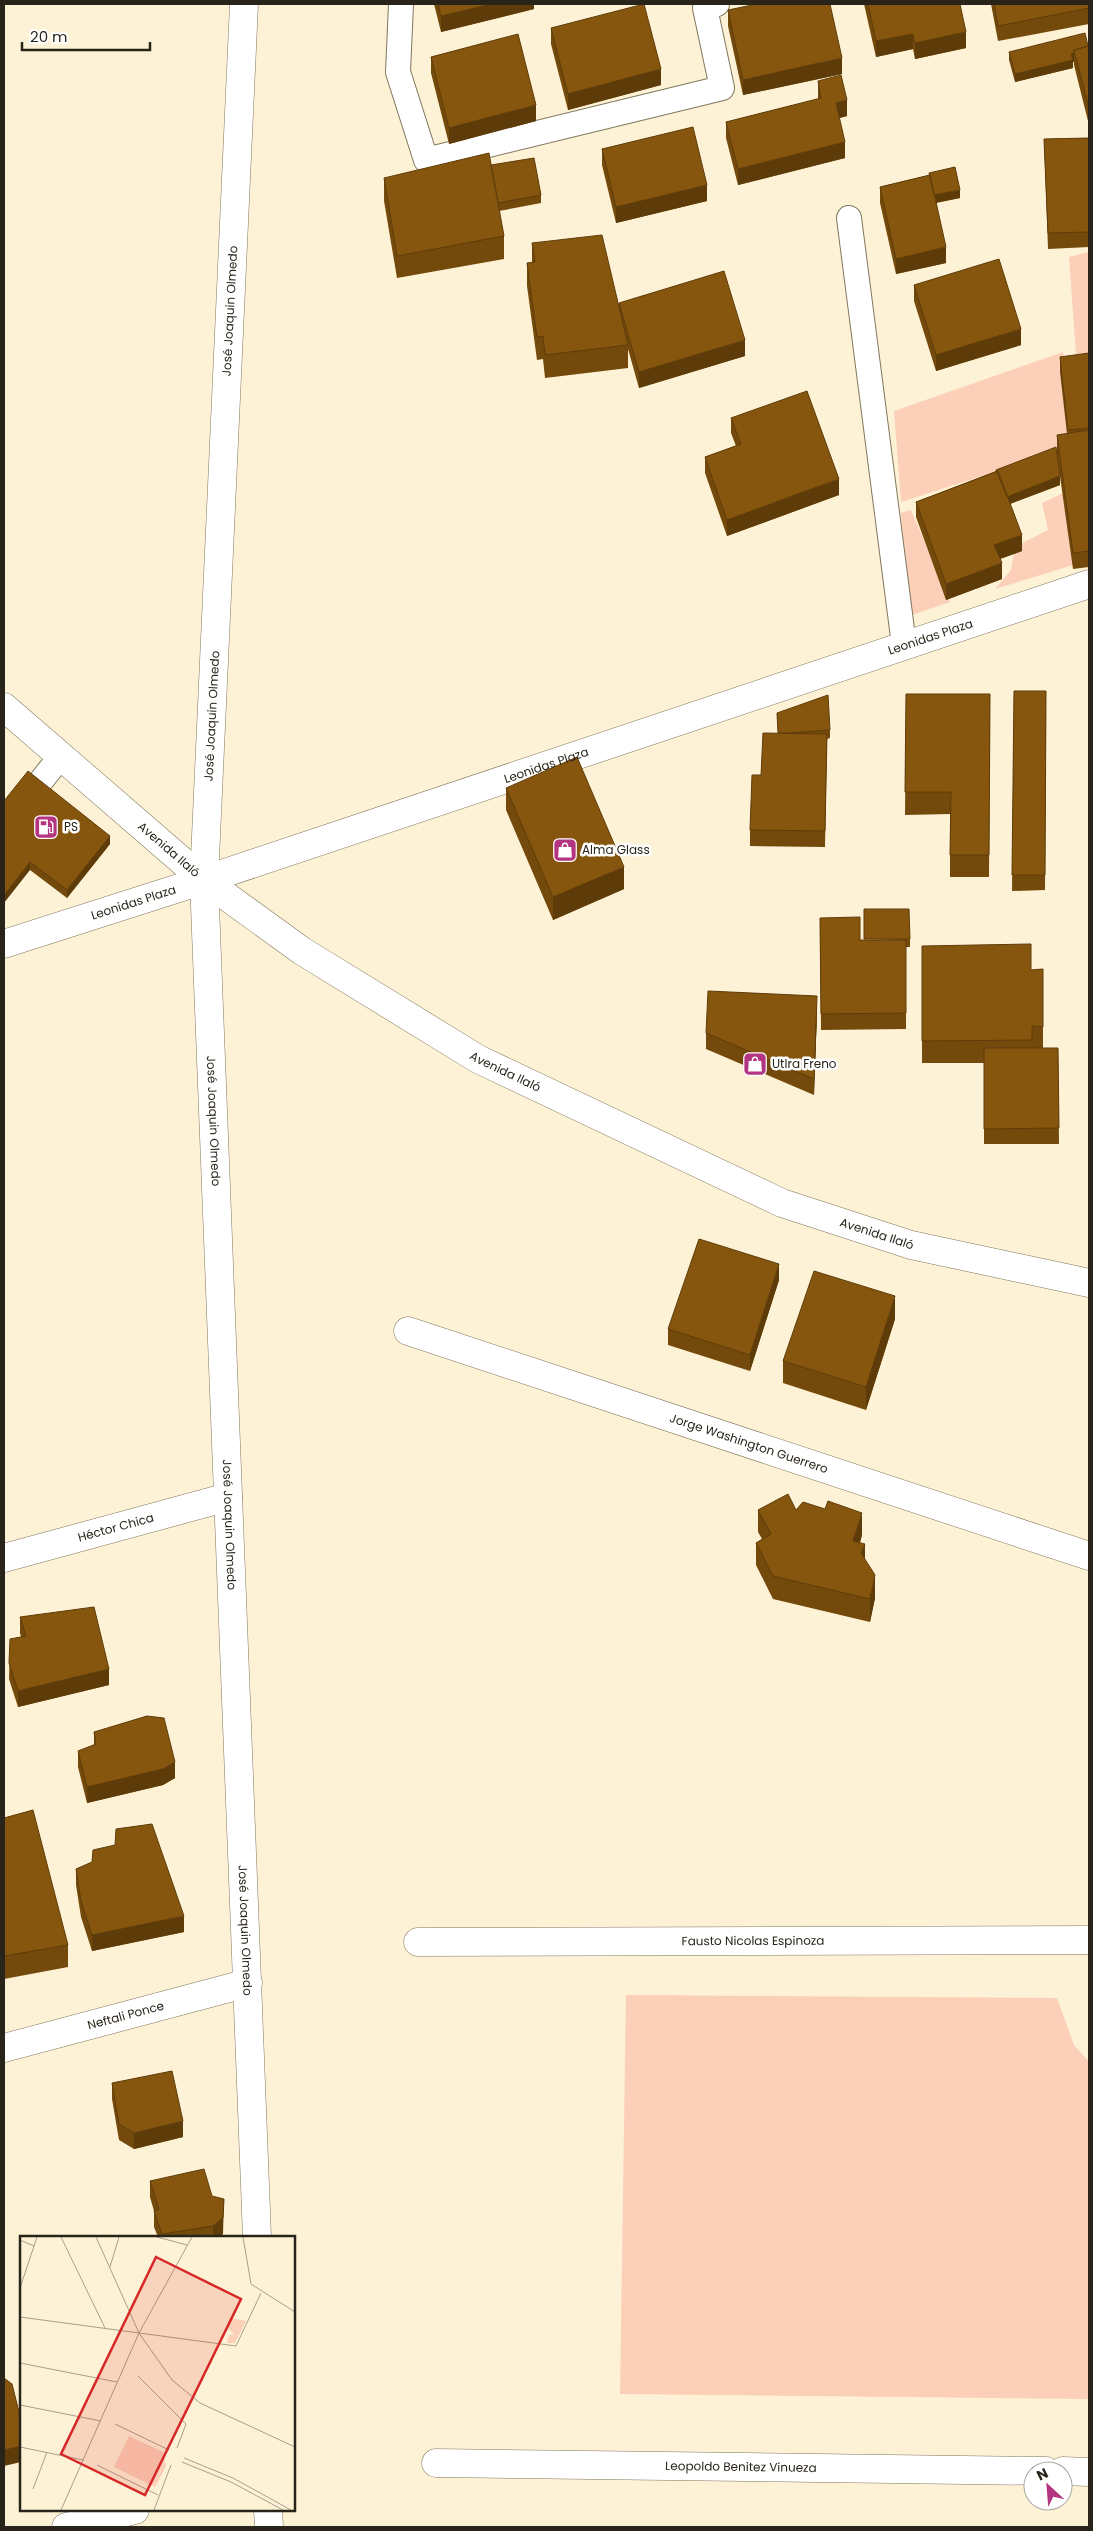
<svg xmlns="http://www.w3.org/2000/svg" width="1093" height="2531" font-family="Poppins,sans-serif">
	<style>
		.green { fill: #fbcfb8 }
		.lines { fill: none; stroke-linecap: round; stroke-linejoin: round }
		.lane-casing { stroke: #81775d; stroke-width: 26 }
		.street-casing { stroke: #81775d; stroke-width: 29 }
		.secondary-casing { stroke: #81775d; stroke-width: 29 }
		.lane { stroke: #fff; stroke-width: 24 }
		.street { stroke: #fff; stroke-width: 28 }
		.secondary { stroke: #fff; stroke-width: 28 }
		.wall { fill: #744a0c }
		.shaded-wall { fill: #5e3c0a }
		.building { fill: #87560e; stroke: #5e3c0a }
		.labels { text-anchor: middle; stroke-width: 5; stroke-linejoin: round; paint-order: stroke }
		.street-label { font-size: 12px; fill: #282419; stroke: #fff }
		.poi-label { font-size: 12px; fill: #282419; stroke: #fff; text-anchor: start }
		.inset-road { fill: none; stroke: #a8a08a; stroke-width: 1 }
		.view { fill: #d62828; fill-opacity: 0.15; stroke: #d62828; stroke-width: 2.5 }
		.inset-edge { fill: none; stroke: #282419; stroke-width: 2.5 }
	</style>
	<rect width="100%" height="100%" fill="#fdf2d5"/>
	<path class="green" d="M1089,252v103l-13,-1 -7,-97z
		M1063,352l8,96 -170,54 -7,-91z
		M1078,486l5,76 -88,27 16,-19 4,-23 33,-17 -6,-27z
		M911,510l39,92 -41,14 -8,-103z
		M626,1995l431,3 17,47 15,17v337l-469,-5z"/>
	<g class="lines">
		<g class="lane-casing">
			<path id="lane" d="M401,4l-3,68 28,88 296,-72 -17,-80 12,-4
				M849,218l55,427
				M37,786l24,-30"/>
		</g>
		<g class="street-casing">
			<g id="street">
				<path id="s1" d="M244,4l-40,876 53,1357"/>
				<path id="s2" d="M4,944l200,-64 885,-296"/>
				<path id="s3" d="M408,1331l681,225"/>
				<path id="s4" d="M4,1558l224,-61"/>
				<path id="s5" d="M418,1942l671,-2"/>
				<path id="s6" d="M4,2048l244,-65"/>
				<path id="s7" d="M436,2463l610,8"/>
				<path d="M1063,2471l26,1"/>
				<path d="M268,2510l1,17"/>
				<path d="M66,2527l69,-17"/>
			</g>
		</g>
		<g class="secondary-casing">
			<g id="secondary">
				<path id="s8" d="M4,707l200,173 98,71 176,108 304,144 129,42 178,38"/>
			</g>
		</g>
		<use href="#lane" class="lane"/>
		<use href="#street" class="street"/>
		<use href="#secondary" class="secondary"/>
	</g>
	<path class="wall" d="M434,4h100v5l-93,23z
		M864,4h96l6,44 -51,11 -2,-10 -37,8z
		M991,4h98v20l-91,17z
		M728,10l114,64 -99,21 -15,-69z
		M551,28l110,57 -93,25 -17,-66z
		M1089,46v79l-15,-60v-3h-1v6l-58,14 -6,-22v-8z
		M431,57l105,64 -87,23 -18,-71z
		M818,81l29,35 -8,2 6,40 -107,27 -12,-47v-16l92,-23z
		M1089,138v109l-41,2 -4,-110z
		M602,149l105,52 -91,22 -14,-58z
		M491,165l50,30v8l-42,8 5,25v23l-107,19 -13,-77v-23z
		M929,173l31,25 -24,5 10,60 -50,11 -16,-71v-16l49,-12z
		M532,243l87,64v-4l126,53 -106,32 -11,-39v19l-83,10 -2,-19 -6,1 -10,-74v-23h5z
		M914,285l107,60 -85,26 -22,-70z
		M1089,353v214l-16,2 -16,-114 3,30 -50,19 12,47 -22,8 2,20 -56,21 -30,-83v-15l80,-31v-1l61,-20v-15l10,-1 -7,-62v-15z
		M731,418l108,77 -112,41 -22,-63v-16l31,-11 -5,-13z
		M1014,691h32l-1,199 -33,1z
		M906,694h84l-1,183h-39v-63l-45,1z
		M777,713l53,17v8l-3,1 -2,108 -75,-1v-16l11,-55 17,-42z
		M506,788l118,101 -71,31 -47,-110z
		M4,801l106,43 -43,54 -37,-28z
		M820,918l40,22 50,-1v8h-4v82l-85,1z
		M922,946l109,24 12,-1v79h15l1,96h-75v-81h-62z
		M817,1012l-3,83 -108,-46v-16z
		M779,1280l-29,91 -82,-26v-16z
		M895,1319l-29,91 -83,-27v-22z
		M758,1510h38l66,25 -2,8 5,16 10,39 -5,24 -97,-23 -17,-34v-22l6,-4 -4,-7z
		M20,1617l89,68 -91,22 -9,-28 1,-40 11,-2 -1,-4z
		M94,1732l81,46 -12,7 -76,18 -9,-36v-16l16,-6z
		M4,1818l64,127v22l-64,12z
		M76,1869l108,63 -92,19 -11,-34 -5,-32z
		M112,2083l71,54 -49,12 -15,-9 -7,-41z
		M150,2181l62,15 11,38 -4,3h-61l-4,-10v-16l-4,-14z
		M20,2360h1v22l-1,-6z"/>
	<path class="shaded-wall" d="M492,4h42v5l-93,23v-16z
		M966,32v16l-51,11v-16z
		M913,34v15l-37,8v-16z
		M1074,53v9h-1v6l-58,14v-8z
		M842,58v16l-99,21v-15z
		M661,69v16l-93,25v-16z
		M847,100v16l-11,3v-16z
		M536,105v16l-87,23v-16z
		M845,142v16l-107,27v-16z
		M707,185v16l-91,22v-16z
		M960,190v8l-26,5v-8z
		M946,247v16l-50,11v-15z
		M1021,329v16l-85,26v-16z
		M745,340v16l-106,32v-16z
		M1060,476v9l-53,20v-8z
		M839,479v16l-112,41v-16z
		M1022,535v16l-28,10v-16z
		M1002,563v16l-56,21v-16z
		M110,836v8l-43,54v-8z
		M30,862v8l-26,33v-8z
		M624,867v22l-71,31v-23z
		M817,996v16l-3,83v-16z
		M779,1264v16l-29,91v-16z
		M895,1296v23l-29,91v-23z
		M862,1513v22l-9,28v-22z
		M865,1544v23l-4,-14z
		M875,1575v23l-5,24v-23z
		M109,1669v16l-91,22v-16z
		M175,1762v16l-12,7 -76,18v-16z
		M184,1916v16l-92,19v-16z
		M183,2121v16l-49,12v-16z
		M224,2199l-1,35 -4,3h-6v-11z
		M21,2446v16l-17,4v-16z"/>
	<path class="building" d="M438,4h54l-51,12z
		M644,4l17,65 -93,25 -17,-66z
		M757,4h73l12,54 -99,22 -15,-70z
		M868,4h92l6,28 -51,11 -2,-9 -37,7z
		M994,4h95v4l-91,18z
		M1085,33l3,13 -14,4v3l-3,1 2,6 -58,14 -6,-22z
		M518,34l18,71 -87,23 -18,-71z
		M1089,46v63l-15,-59z
		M841,75l6,25 -11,3 9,39 -107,27 -12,-47 95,-24 -3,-17z
		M693,127l14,58 -91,22 -14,-58z
		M1089,138v94l-41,1 -4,-94z
		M489,153l15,83 -107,20 -13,-78z
		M534,158l7,37 -43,8 -7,-38z
		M955,167l5,23 -26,5 -5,-22z
		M930,175l16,72 -50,12 -16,-72z
		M602,235l26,110 -83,10 -2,-19 -6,1 -10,-74 8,-1 -3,-19z
		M999,259l22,70 -85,26 -22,-70z
		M724,271l21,69 -106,32 -20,-69z
		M1089,353v75l-21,2 -8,-73z
		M807,391l32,88 -112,41 -22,-63 36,-13 -10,-26z
		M1089,430v121l-16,2 -16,-118z
		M1056,447l4,29 -53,21 -11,-27z
		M998,471l24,64 -28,10 8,18 -56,21 -30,-82z
		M1014,691h32l-1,184h-33z
		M906,694h84l-1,161h-39l1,-63h-46z
		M828,695l2,35 -41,3h-11l-1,-20z
		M763,733l64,1 -2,97 -75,-1 2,-55h9z
		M577,757l47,110 -71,30 -47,-109z
		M28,771l82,65 -43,54 -37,-28 -26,33v-94z
		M864,909h45l1,30h-46z
		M860,917v23h46v73l-85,1 -1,-96z
		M1031,944v26l12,-1v58l-11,-1v14l-110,1v-95z
		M708,991l109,5 -3,83 -108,-46z
		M984,1048h74l1,80 -75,1z
		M699,1239l80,25 -29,91 -82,-26z
		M814,1271l81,25 -29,91 -83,-26z
		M788,1494l8,16 7,-8 22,7 3,-8 34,12 -9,28 12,3 -4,9 14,22 -5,24 -97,-23 -17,-33 15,-9 -13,-24z
		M94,1607l15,62 -91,22 -9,-28 1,-24 16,-3 -6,-19z
		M147,1716l17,2 11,44 -12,7 -76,18 -9,-36 18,-7 -2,-12z
		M33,1810l35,135 -64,11v-138z
		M152,1824l32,92 -92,19 -11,-34 -5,-32 16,-7 1,-12 22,-5 1,-16z
		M172,2071l11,50 -49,12 -15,-9 -7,-41z
		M204,2169l8,27 12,3 -1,19 -10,8 -51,8 -8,-23 5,-2 -9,-28z
		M4,2378l8,6 9,36v26l-17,4z"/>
	<defs>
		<g id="fuel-square" transform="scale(1.25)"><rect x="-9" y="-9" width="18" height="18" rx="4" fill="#b33481" stroke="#fff"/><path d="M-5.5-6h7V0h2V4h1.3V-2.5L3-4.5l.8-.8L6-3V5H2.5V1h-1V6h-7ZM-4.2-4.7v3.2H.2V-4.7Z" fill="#fff"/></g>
		<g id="shop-square" transform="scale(1.25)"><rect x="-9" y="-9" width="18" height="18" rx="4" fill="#b33481" stroke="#fff"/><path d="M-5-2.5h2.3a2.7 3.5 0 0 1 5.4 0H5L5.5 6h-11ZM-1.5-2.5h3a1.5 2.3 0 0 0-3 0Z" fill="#fff"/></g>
	</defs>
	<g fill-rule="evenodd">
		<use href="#fuel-square" x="46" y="827"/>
		<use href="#shop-square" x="565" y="850"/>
		<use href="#shop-square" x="755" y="1064"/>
	</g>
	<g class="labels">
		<g class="street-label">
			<text transform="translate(230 311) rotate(-87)" y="4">José Joaquin Olmedo</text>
			<text dy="4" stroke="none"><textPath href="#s2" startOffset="976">Leonidas Plaza</textPath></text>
			<text transform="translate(212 716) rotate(-87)" y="4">José Joaquin Olmedo</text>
			<text dy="4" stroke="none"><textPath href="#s2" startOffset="571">Leonidas Plaza</textPath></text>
			<text dy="4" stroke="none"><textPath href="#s8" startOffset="218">Avenida Ilaló</textPath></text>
			<text dy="4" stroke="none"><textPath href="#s2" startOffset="136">Leonidas Plaza</textPath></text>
			<text dy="4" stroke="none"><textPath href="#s8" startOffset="622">Avenida Ilaló</textPath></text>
			<text dy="4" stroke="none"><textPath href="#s1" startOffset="1118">José Joaquin Olmedo</textPath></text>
			<text dy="4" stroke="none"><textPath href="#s8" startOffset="1028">Avenida Ilaló</textPath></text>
			<text dy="4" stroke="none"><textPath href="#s3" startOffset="359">Jorge Washington Guerrero</textPath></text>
			<text dy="4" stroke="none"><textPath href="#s1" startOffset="1522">José Joaquin Olmedo</textPath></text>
			<text dy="4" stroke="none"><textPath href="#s4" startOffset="116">Héctor Chica</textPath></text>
			<text dy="4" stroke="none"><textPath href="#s1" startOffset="1928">José Joaquin Olmedo</textPath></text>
			<text dy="4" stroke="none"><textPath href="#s5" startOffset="335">Fausto Nicolas Espinoza</textPath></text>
			<text dy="4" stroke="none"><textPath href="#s6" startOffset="126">Neftali Ponce</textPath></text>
			<text dy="4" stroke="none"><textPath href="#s7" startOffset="305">Leopoldo Benitez Vinueza</textPath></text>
		</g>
		<g class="poi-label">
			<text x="64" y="831">PS</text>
			<text x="582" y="854">Alma Glass</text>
			<text x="772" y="1068">Utlra Freno</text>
		</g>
	</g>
	<g transform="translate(20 2236)">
		<rect width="275" height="275" fill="#fdf2d5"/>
		<path d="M210,82l16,3 -11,22h-8l2,-8h5l-7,-9zM109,200l34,16 3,14 -11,21 -41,-20z" fill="#fbcfb8"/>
		<path class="inset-road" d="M41,1l44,91M76,1l43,96 33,47 28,23 95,44M137,1l30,8M223,1l8,47 44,28M0,4l14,6M90,31l9,-30M0,52l17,-51M0,81l216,29 25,-53M0,127l97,19M118,140l48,48 -9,24M0,169l81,16M95,188l54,26M0,211l63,13M164,222l49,20 58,32M162,226l49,20 52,28M77,229l61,30M13,253l14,-37M41,274l78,-177 53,-96M134,274l17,-45"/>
		<path class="view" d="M136,21l85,42 -96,196 -84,-41z"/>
		<rect width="275" height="275" class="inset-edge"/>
	</g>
	<rect width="1093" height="2531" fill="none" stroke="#282419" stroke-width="10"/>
	<g transform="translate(1048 2486) rotate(334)"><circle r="24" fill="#ffffff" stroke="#a9a7a3"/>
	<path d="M0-4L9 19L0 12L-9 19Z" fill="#b33481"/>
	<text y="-8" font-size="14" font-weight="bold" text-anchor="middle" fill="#282419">N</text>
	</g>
	<path d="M22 42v8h128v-8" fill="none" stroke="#282419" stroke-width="2.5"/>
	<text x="30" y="42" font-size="15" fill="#282419" stroke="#ffffff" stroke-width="4" paint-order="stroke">20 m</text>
</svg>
